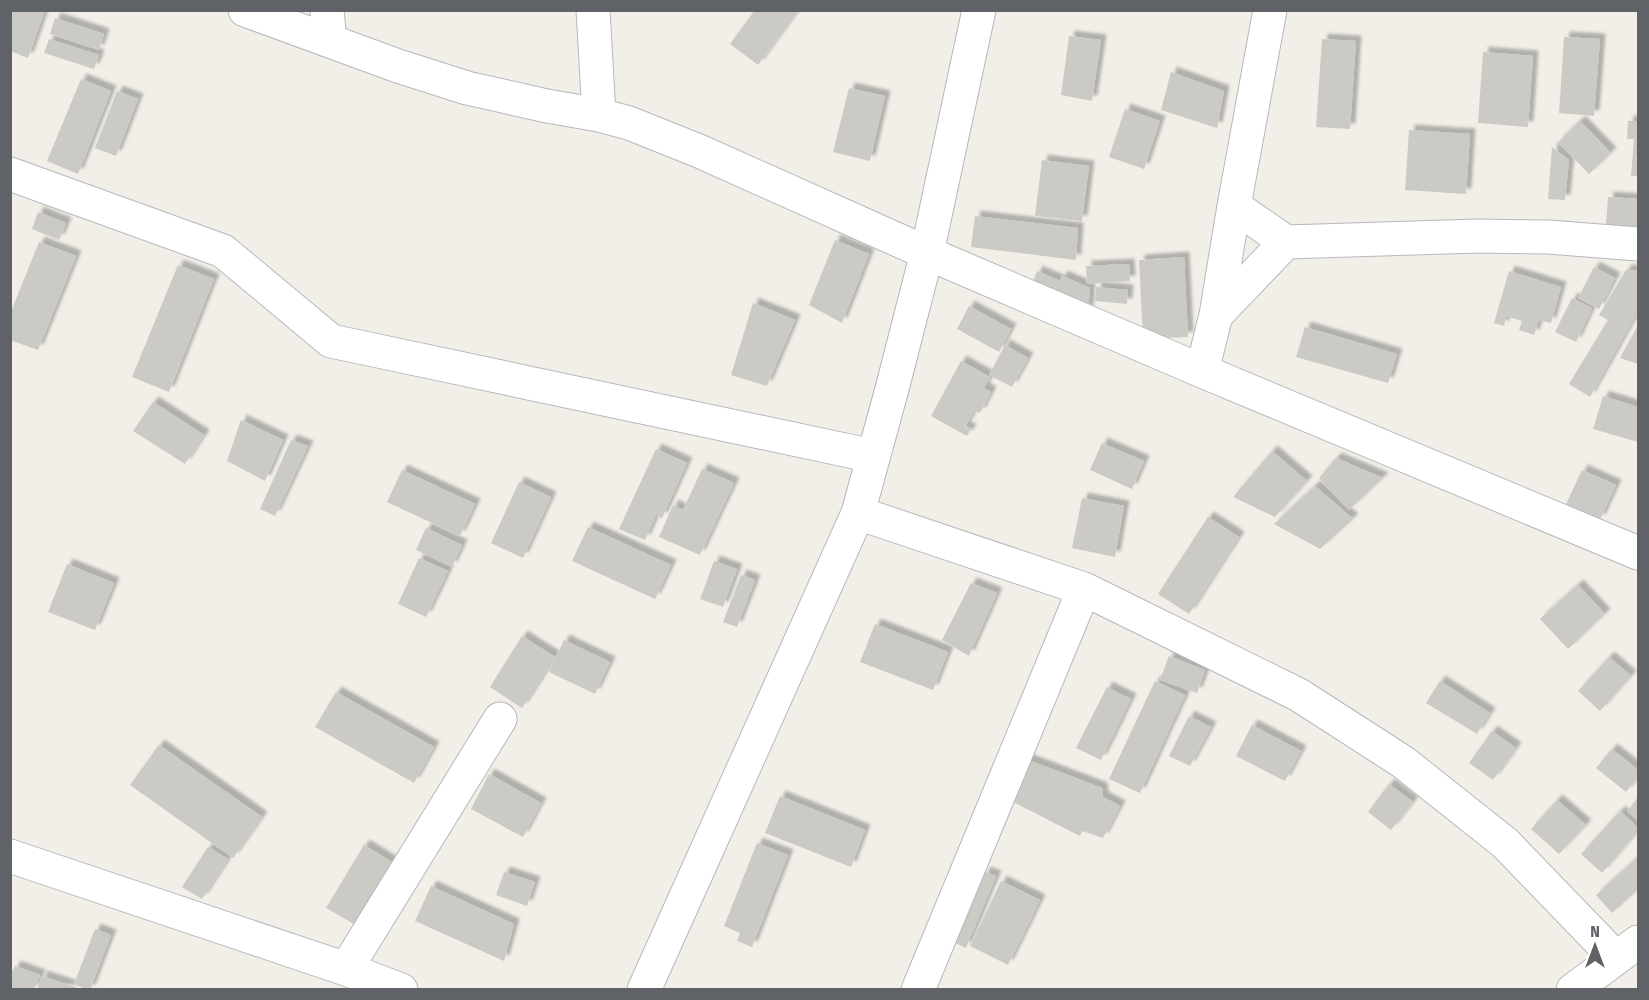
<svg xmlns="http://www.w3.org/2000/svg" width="1649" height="1000" font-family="'Fira Sans Condensed',sans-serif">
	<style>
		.building { fill: #cccac5; filter: url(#shadow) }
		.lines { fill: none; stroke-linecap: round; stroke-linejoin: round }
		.minor-casing { stroke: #b5b8bc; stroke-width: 35 }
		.minor { stroke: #fff; stroke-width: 33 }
	</style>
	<defs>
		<filter id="shadow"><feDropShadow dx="5.5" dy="-5.5" stdDeviation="1.5" flood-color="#0004"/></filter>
	</defs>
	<rect width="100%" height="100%" fill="#f1efe8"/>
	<path class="building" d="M10,10h35l-17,48 -18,-7z
		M755,10h43l-40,55 -28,-21z
		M55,18l49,16 -5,16 -49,-16z
		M1069,36l32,4 -9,61 -31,-6z
		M1564,37l36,2 -6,77 -35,-3z
		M49,39l50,16 -5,14 -50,-16z
		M1322,39l34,2 -6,88 -34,-2z
		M1483,52l50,4 -5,71 -50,-4z
		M1171,72l53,19 -7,37 -56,-18z
		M81,79l30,12 -33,83 -31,-13z
		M849,88l36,8 -15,65 -37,-9z
		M117,91l21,8 -22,57 -21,-8z
		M1125,109l35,12 -16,48 -35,-12z
		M1580,121l31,32 -22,21 -31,-32z
		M1628,121h10v55h-7l3,-37h-7z
		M1409,130l61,4 -4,60 -61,-4z
		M1552,147l17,13 -4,40 -17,-1z
		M1042,160l47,6 -7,55 -47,-5z
		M1608,197l30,2v28l-32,-2z
		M38,212l28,11 -7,17 -27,-11z
		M975,216l103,12 -2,32 -105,-13z
		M835,240l34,14 -27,69 -33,-18z
		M39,242l37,14 -38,94 -28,-10v-26z
		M1184,257l4,80 -45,2 -4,-79z
		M1129,264l1,17 -43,3 -1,-18z
		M178,265l36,14 -45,113 -37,-15z
		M1594,267l21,11 -16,31 -21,-11z
		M1626,270l12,1v40l-48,86 -21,-13 39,-64 -9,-5z
		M1037,271l23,10 2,-5 28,12 -2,24 -56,-28z
		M1509,271l52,16 -10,36 -12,-3 -5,15 -15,-5 3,-9 -16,-5 -2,10 -10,-3z
		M1096,287l32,3 -1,14 -32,-3z
		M1572,298l20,10 -16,34 -21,-10z
		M753,303l42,17 -28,66 -36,-11z
		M969,306l42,23 -12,23 -42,-23z
		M1638,325v39l-18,-6z
		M1305,327l92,27 -9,29 -92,-26z
		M1005,345l23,13 -16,29 -23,-12z
		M961,361l29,16 -6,11 7,4 -11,21 -6,-2 -9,16 6,2 -4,7 -36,-20z
		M1603,396l35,11v35l-45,-13z
		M153,402l51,33 -19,29 -52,-33z
		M241,420l42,20 -18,41 -38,-20z
		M291,440l17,6 -33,70 -15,-7z
		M1102,443l42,18 -12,28 -42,-19z
		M656,449l31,14 -25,55 -6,-3 -11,25 -26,-11z
		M1272,451l35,30 -32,36 -42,-20z
		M1336,458l47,20 -34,32 -30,-32z
		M702,469l32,14 -34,72 -41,-18 14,-32 10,5z
		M402,470l73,34 -15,32 -73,-34z
		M1582,470l34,15 -16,35 -34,-16z
		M519,482l32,15 -28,61 -32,-15z
		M1315,486l38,33 -33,30 -46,-25z
		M1082,498l42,8 -9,51 -43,-9z
		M1208,517l31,20 -50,77 -31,-20z
		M588,527l83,38 -16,34 -83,-38z
		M426,528l36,17 -10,22 -36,-17z
		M419,558l29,13 -22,46 -28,-13z
		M714,561l23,8 -14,38 -23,-8z
		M67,564l47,19 -19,47 -47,-18z
		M741,575l14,5 -18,47 -14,-5z
		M971,583l26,10 -28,63 -27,-16z
		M1578,585l27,29 -37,35 -28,-30z
		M875,624l73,28 -15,38 -73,-28z
		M522,636l33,21 -33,51 -32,-21z
		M564,640l46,22 -15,32 -46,-22z
		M1169,656l36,14 -8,23 -37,-13z
		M1609,657l22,19 -31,35 -22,-20z
		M1155,681l30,14 -45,98 -31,-14z
		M1440,681l50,32 -13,21 -51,-31z
		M1107,687l24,12 -30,61 -25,-12z
		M336,692l98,55 -20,36 -99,-56z
		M1189,716l22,11 -21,39 -21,-10z
		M1252,725l49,26 -16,30 -49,-25z
		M1492,731l24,17 -23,32 -24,-17z
		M159,745l103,72 -29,41 -103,-73z
		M1612,749l26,21v6l-12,16 -30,-24z
		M1026,759l76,29 1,9 17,9 -17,32 -21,-7 -2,5 -69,-35z
		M489,774l52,29 -18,34 -52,-28z
		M1389,784l24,18 -22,28 -23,-18z
		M780,796l85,34 -14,37 -86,-34z
		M1638,798v23l-11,-10z
		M1557,800l29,25 -27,29 -28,-25z
		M1620,811l18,17v3l-36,42 -21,-19z
		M757,843l31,12 -36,92 -15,-6 3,-8 -16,-7z
		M364,845l28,17 -38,62 -28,-16z
		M208,847l20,12 -26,40 -20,-12z
		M1638,857v32l-26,24 -16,-18z
		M504,872l31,10 -8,24 -31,-11z
		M985,872l11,4 -30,72 -11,-5z
		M1001,881l39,19 -32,65 -38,-19z
		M431,886l83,38 -10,37 -89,-40z
		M95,929l16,6 -21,55h-2l-14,-6z
		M15,966l25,9 -6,15h-24v-14z
		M42,976l39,13v1h-44z"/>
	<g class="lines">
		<g class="minor-casing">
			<path id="minor" d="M245,10l153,56 69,22 80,18 52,9 30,8 70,28 228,102 275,118 436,182
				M327,10l3,31
				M593,10l6,105
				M10,174l213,77 108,90 542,115
				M1234,206l52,36
				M1216,315l70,-73 192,-6 70,1 90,7
				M1202,371l14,-56 18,-109 36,-196
				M858,513l226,76 -166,401
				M1084,589l215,106 104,67 102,81 111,115
				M10,856l336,113 55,21
				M346,969l154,-250
				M644,990l214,-477 34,-124 35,-136 52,-243
				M1573,990l65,-48"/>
		</g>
		<use href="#minor" class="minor"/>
	</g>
	<rect width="1649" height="1000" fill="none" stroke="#5f6368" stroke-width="24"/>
	<g transform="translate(1595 946)" stroke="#ffffff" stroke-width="4.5" paint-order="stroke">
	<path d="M0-4.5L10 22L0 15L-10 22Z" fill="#5f6368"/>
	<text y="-9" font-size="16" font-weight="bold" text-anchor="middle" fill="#5f6368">N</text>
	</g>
</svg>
